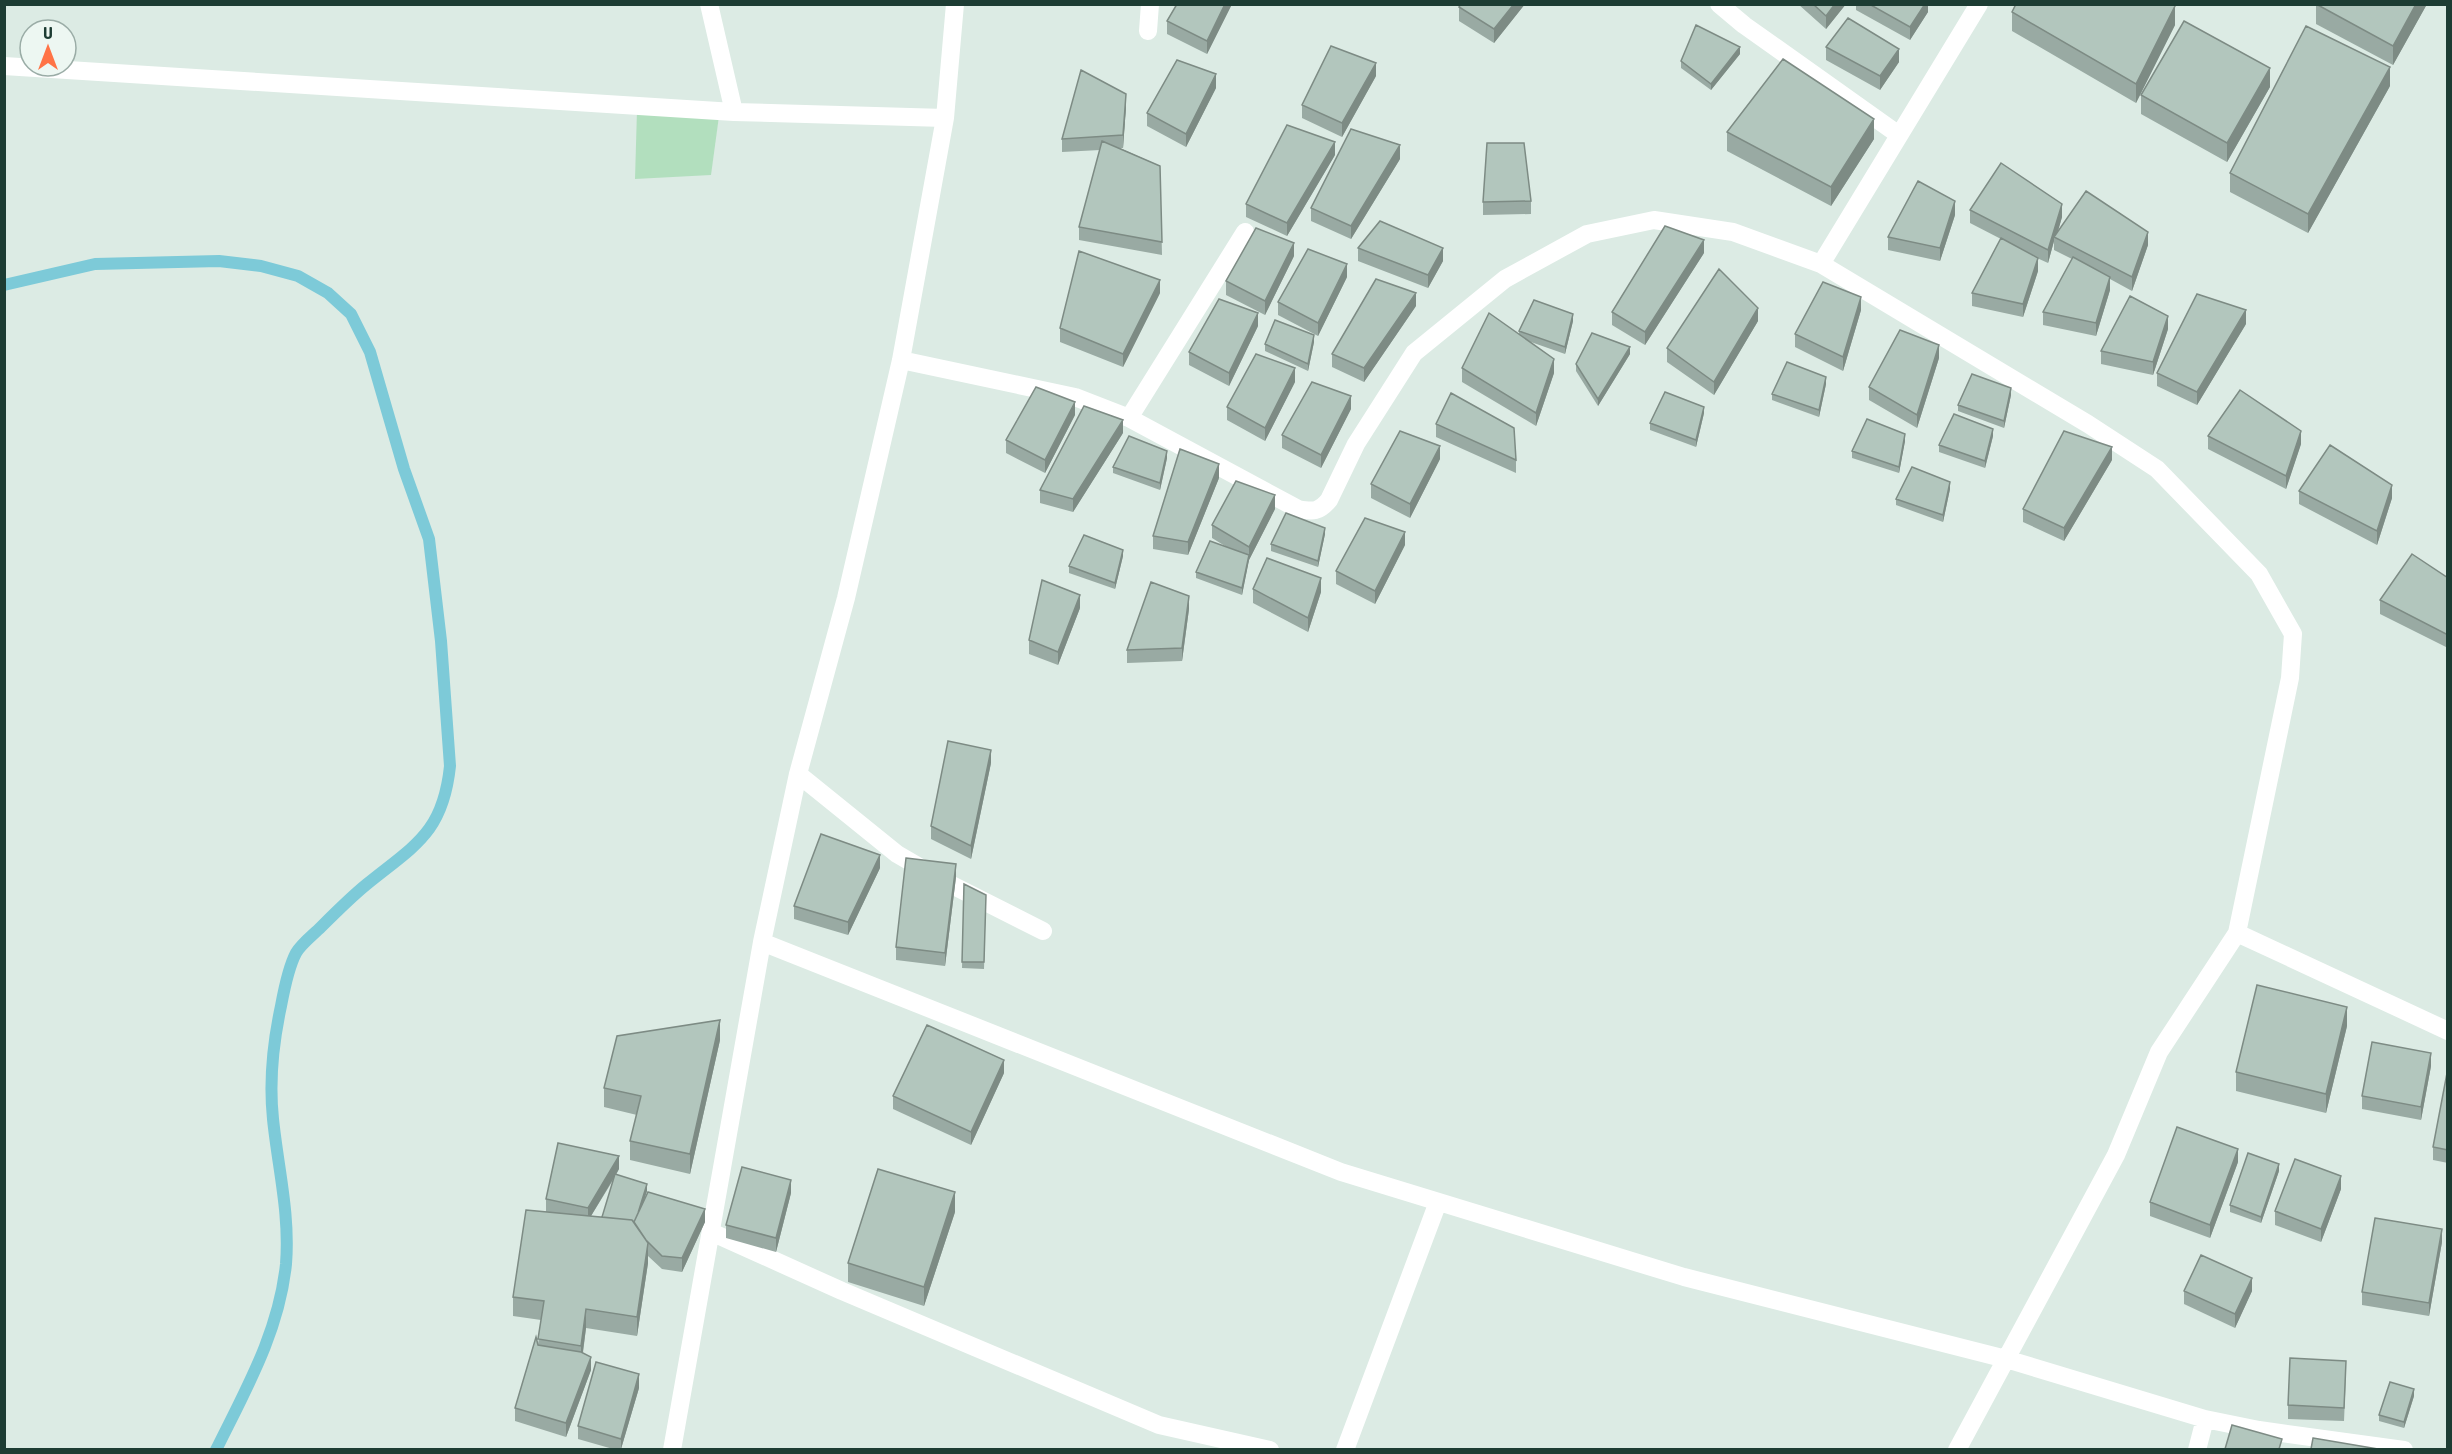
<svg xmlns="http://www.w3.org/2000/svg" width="2452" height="1454" font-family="'Asap Condensed',sans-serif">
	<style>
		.green { fill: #b2dfbe }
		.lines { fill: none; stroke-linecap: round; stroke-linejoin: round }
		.stream { stroke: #7dcad8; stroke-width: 12 }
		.minor { stroke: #fff; stroke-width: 18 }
		.wall { fill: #99aaa3; fill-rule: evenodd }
		.shaded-wall { fill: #7d8b84 }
		.building { fill: #b2c6bd; stroke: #7d8b84; stroke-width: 1.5 }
	</style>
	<rect width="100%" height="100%" fill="#dcebe4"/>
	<path class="green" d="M637,110l82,6 -8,59 -76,4z"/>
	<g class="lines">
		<path class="stream" d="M4,285l91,-21 124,-3 42,5 37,10 30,17 23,21 19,38 34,117 25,70 12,102 9,125c-7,67 -35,79 -83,118 -16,13 -31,28 -46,43 -8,8 -20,17 -25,26 -8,15 -12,37 -15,53 -8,37 -12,75 -8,113 5,49 17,95 13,145 -7,68 -40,125 -70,186"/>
		<path class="minor" d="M709,4l25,108
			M1719,4l25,21 155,110
			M1148,31l2,-27
			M4,66l730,46 211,6
			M1821,264l158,-260
			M901,360l174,37 54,21 169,91c15,3 21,3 31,-9l27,-56 58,-91 91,-74 82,-45 67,-14 79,12 88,32 267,160 69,45 102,105 34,60 -3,44 -53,255 211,98
			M1129,418l116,-186
			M798,774l99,80 43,25 103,52
			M762,942l579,230 343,105 322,82 199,60 54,11 145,20
			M711,1232l131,59 317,134 111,25
			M672,1450l90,-508 36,-168 48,-176 55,-238 44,-242 10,-114
			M1345,1450l93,-248
			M1957,1450l159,-295 43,-103 78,-119
			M2197,1450l8,-31"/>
	</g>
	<path class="wall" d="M1177,4h55l-25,50 -40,-20v-13z
		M1461,4h64l-31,39 -35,-22v-14z
		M1798,4h48l-20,25z
		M1856,4h72v8l-18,28 -54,-30z
		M2427,4l-34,61 -77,-41v-19z
		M2012,12l163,13 -39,78 -124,-72z
		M1826,47l73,15 -19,28 -54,-30z
		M1740,54l-29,36 -30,-22v-7z
		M1376,76l-34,61 -40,-19v-13z
		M2390,86l-82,147 -78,-41v-19z
		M2270,87l-43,75 -86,-48v-19z
		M1216,88l-30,59 -39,-21v-13z
		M1126,107l-3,41h-3l40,18 2,89 -83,-15v-13l21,-77 -38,2v-13z
		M1727,132l147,7 -43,67 -104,-55z
		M1335,155l-48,81 -41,-19v-13z
		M1400,159l-49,80 -40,-18v-13z
		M1531,201v13l-48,1v-13z
		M1970,210l92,7 -5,17 91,11 -16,46 -22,-12v11l-14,46 -53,-11v-13l29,-53 -18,-9v-9l-6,22 -11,-5 1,13 -15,46 -51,-11v-13l29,-54 -31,-16z
		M1955,215l-15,46 -52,-11v-13z
		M1358,248l85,13 -15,27 -70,-27z
		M1704,253l-59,92 -33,-20v-13z
		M1294,256l-29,59 -39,-20v-14z
		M1347,277l-29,59 -40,-21v-13z
		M1160,293l-37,74 -63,-25v-14z
		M1416,306l-52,76 -32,-15v-13z
		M1861,310l-18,61 -48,-24v-13z
		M1573,321l-8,33 -37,-13 26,32 -18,53 -74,-44v-14l57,-34v-3z
		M1758,321l-44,74 -47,-33v-14z
		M2246,324l-49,81 -40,-19v-13z
		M1258,326l-29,60 -40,-21v-13z
		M2168,329l-15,46 -52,-11v-13z
		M1314,342l-6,29 -43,-20v-7z
		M1630,354l-32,52 -22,-35v-7z
		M1939,358l-22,70 -48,-28v-13z
		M1295,382l-30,59 -38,-21v-13z
		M1826,384l-7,33 -47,-17v-6z
		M2011,395l-7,33 -46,-17v-6z
		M1351,409l-30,59 -39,-20v-13z
		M1704,413l-8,34 -46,-17v-7z
		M1075,415l-30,58 -39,-20v-13z
		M1436,424l80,36v13l-80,-36z
		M1123,433l-50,79 -33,-9v-13z
		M1993,436l-8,32 -46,-16v-7z
		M2208,436l93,8 -15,45 -78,-40z
		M1905,441l-6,32 -47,-15v-7z
		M1167,458l-7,32 -47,-17v-6z
		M1440,459l-30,59 -39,-20v-14z
		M2112,460l-48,81 -41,-19v-13z
		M1219,478l-31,77 -35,-6v-13z
		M1950,489l-7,33 -47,-17v-6z
		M2299,491l93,7 -15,47 -78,-41z
		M1275,509l-26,51 -7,35 -46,-17v-6l29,-26 -13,-8v-13z
		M1325,534l-7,33 -47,-16v-7z
		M1405,545l-30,59 -39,-20v-13z
		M1123,556l-8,33 -46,-16v-7z
		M2448,578v70l-68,-34v-14z
		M1253,589l68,3 -13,40 -55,-29z
		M1080,608l-22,57 -29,-11v-14z
		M1189,609l-7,52 -55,2v-13z
		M991,763l-20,96 -40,-20v-13z
		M880,868l-32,67 -54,-16v-13z
		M956,877l-11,89 -49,-6v-13z
		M964,884l22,11 -2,74 -22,-1z
		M2347,1026l-21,87 -90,-22v-19z
		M720,1040l-30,134 -60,-14v-19l7,-26 -33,-8v-19z
		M2431,1066l-10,54 -59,-11v-13z
		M1004,1073l-33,72 -78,-36v-13z
		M2448,1073v90l-15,-3v-13z
		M2238,1162l-28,76 -60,-22v-14z
		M619,1169l-3,6 31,16 -3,8 61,23 -23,50 -20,-3 -14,-13v7l-11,73 -51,-8 -3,25 8,17 -25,67 -51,-16v-13l23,-63 3,-25 -28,-4v-19l33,-85v-13zM615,1177l-13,40 -11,-1z
		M2279,1171l-18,52 -31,-11v-7z
		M2341,1189l-20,53 -46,-17v-14z
		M791,1193l-15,59 -50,-14v-13z
		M955,1212l-31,94 -76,-24v-19z
		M2442,1242l-13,74 -67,-11v-13z
		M2184,1291h68l-17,37 -51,-24z
		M2346,1374l-2,47 -56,-2v-14z
		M639,1388l-18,61h-8l-35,-10v-13z
		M2414,1396l-10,32 -25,-7v-6z"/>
	<path class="shaded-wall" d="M1225,4h7l-25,50v-13z
		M1514,4h11l-31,39v-14z
		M1835,4h11l-20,25v-13z
		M1925,4h3v8l-18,28v-13z
		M2416,4h11l-34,61v-19z
		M2175,6v19l-39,78v-19z
		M1740,47v7l-29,36v-6z
		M1899,49v13l-19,28v-14z
		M1376,63v13l-34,61v-14z
		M2390,67v19l-82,147v-19z
		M2270,68v19l-43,75v-19z
		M1216,74v14l-30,59v-13z
		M1126,94v13l-3,41v-13z
		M1874,119v20l-43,67v-19z
		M1335,142v13l-48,81v-13z
		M1400,145v14l-49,80v-13z
		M1955,201v14l-15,46v-13z
		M2062,204v13l-6,21 -2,-1v4l-6,22v-13z
		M2148,232v13l-16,46v-14z
		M1704,240v13l-59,92v-13z
		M1294,243v13l-29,59v-14z
		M1443,248v13l-15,27v-13z
		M2038,258v13l-15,46v-13z
		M1347,264v13l-29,59v-13z
		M2110,277v13l-14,46v-13z
		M1160,280v13l-37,74v-13z
		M1416,293v13l-52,76v-14z
		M1861,297v13l-18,61v-14z
		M1758,308v13l-44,74v-13z
		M2246,310v14l-49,81v-13z
		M1258,313v13l-29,60v-13z
		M1573,314v7l-8,33v-7z
		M2168,316v13l-15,46v-13z
		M1314,335v7l-6,29v-7z
		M1939,345v13l-22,70v-13z
		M1630,347v7l-32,52v-7z
		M1554,359v14l-18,53v-13z
		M1295,368v14l-30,59v-13z
		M1826,377v7l-7,33v-7z
		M2011,388v7l-7,33v-7z
		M1351,396v13l-30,59v-13z
		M1075,402v13l-30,58v-13z
		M1704,407v6l-8,34v-7z
		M1123,420v13l-50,79v-13z
		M1993,429v7l-8,32v-7z
		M2301,431v13l-15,45v-13z
		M1905,434v7l-6,32v-6z
		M1440,446v13l-30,59v-14z
		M2112,447v13l-48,81v-13z
		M1167,451v7l-7,32v-7z
		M1219,464v14l-31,77v-13z
		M1950,482v7l-7,33v-7z
		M2392,485v13l-15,47v-14z
		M1275,495v14l-26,51 -7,35v-7l7,-33v-8z
		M1325,528v6l-7,33v-6z
		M1405,532v13l-30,59v-13z
		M1123,550v6l-8,33v-6z
		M1321,578v14l-13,40v-14z
		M1080,595v13l-22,57v-13z
		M1189,596v13l-7,52v-13z
		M991,750v13l-20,96v-13z
		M880,855v13l-32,67v-13z
		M956,864v13l-11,89v-13z
		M2347,1007v19l-21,87v-19z
		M720,1020v20l-30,134v-20z
		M2431,1053v13l-10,54v-13z
		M1004,1060v13l-33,72v-13z
		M2238,1149v13l-28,76v-13z
		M619,1156v13l-31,52v-13z
		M2279,1164v7l-18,52v-6z
		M2341,1176v13l-20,53v-13z
		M791,1180v13l-15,59v-14z
		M647,1184v7l-12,38 -2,-2z
		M955,1192v20l-31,94v-19z
		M705,1209v13l-23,50v-14z
		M2442,1229v13l-13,74v-13z
		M648,1243v20l-11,73v-19z
		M2252,1278v13l-17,37v-14z
		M586,1309v19l-5,37v-19z
		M591,1357v13l-25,67v-14z
		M639,1374v14l-18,61v-10z
		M2414,1389v7l-10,32v-6z"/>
	<path class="building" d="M1177,4h48l-18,37 -40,-20z
		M1461,4h53l-20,25 -35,-22z
		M1813,4h22l-9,12z
		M1869,4h56l-15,23z
		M2016,4h156l3,2 -39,78 -124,-72z
		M2316,4h100l-23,42z
		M1848,18l51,31 -19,27 -54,-29z
		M2184,21l86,47 -43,75 -86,-48z
		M1696,25l44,22 -29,37 -30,-23z
		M2306,26l84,41 -82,147 -78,-41z
		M1331,46l45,17 -34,60 -40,-18z
		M1783,59l91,60 -43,68 -104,-55z
		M1177,60l39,14 -30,60 -39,-21z
		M1081,70l45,24 -3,41 -61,4z
		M1287,125l48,17 -48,81 -41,-19z
		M1351,129l49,16 -49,81 -40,-18z
		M1102,141l58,25 2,76 -83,-15z
		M1487,143h37l7,58 -48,1z
		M2001,163l61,41 -14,46 -78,-40z
		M1918,181l37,20 -15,47 -52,-11z
		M2086,191l62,41 -16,45 -78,-40z
		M1380,221l63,27 -15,27 -70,-27z
		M1665,226l39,14 -59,92 -33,-20z
		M1256,228l38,15 -29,58 -39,-20z
		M2001,238l37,20 -15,46 -51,-11z
		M1308,249l39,15 -29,59 -40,-21z
		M1079,251l81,29 -37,74 -63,-26z
		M2073,257l37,20 -14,46 -53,-11z
		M1719,269l39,39 -44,74 -47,-34z
		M1376,279l40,14 -52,75 -32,-14z
		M1823,282l38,15 -18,60 -48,-23z
		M2197,294l49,16 -49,82 -40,-19z
		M2130,296l38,20 -15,46 -52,-11z
		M1219,299l39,14 -29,60 -40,-21z
		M1534,300l39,14 -8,33 -46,-16z
		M1489,313l65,46 -18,54 -74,-45z
		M1275,320l39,15 -6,29 -43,-20z
		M1900,330l39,15 -22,70 -48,-28z
		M1592,333l38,14 -32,52 -22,-35z
		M1256,354l39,14 -30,60 -38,-21z
		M1787,362l39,15 -7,33 -47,-16z
		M1972,374l39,14 -7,33 -46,-16z
		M1312,382l39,14 -30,59 -39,-20z
		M1036,387l39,15 -30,58 -39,-20z
		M2240,390l61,41 -15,45 -78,-40z
		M1665,392l39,15 -8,33 -46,-17z
		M1451,393l63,35 2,32 -80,-36z
		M1084,406l39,14 -50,79 -33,-9z
		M1954,414l39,15 -8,32 -46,-16z
		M1867,419l38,15 -6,33 -47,-16z
		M1400,431l40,15 -30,58 -39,-20z
		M2064,431l48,16 -48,81 -41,-19z
		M1129,436l38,15 -7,32 -47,-16z
		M2330,445l62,40 -15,46 -78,-40z
		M1180,449l39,15 -31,78 -35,-6z
		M1912,467l38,15 -7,33 -47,-16z
		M1236,481l39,14 -26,52 -37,-22z
		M1286,513l39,15 -7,33 -47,-17z
		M1365,518l40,14 -30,59 -39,-20z
		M1084,535l39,15 -8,33 -46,-17z
		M1210,541l39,14 -7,33 -46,-16z
		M2412,554l36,24v57l-68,-35z
		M1267,558l54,20 -13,40 -55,-29z
		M1042,580l38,15 -22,57 -29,-12z
		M1151,582l38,14 -7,52 -55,2z
		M948,741l43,9 -20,96 -40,-20z
		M821,834l59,21 -32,67 -54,-16z
		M906,858l50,6 -11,89 -49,-6z
		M964,884l22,11 -2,67h-22z
		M2257,985l90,22 -21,87 -90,-22z
		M720,1020l-30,134 -60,-13 11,-45 -37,-8 13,-52z
		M927,1025l77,35 -33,72 -78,-36z
		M2372,1042l59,11 -10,54 -59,-11z
		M2447,1073h1v77l-15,-3z
		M2177,1127l61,22 -28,76 -60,-23z
		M558,1143l61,13 -31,52 -42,-9z
		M2248,1153l31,11 -18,53 -31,-12z
		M2295,1159l46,17 -20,53 -46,-18z
		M742,1167l49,13 -15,58 -50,-13z
		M878,1169l77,23 -31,95 -76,-24z
		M615,1174l32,10 -9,29 -4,9 -2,-2 -30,-3z
		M648,1192l57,17 -23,49 -20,-2 -16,-16 -12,-18z
		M526,1210l106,10 16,23 -11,74 -51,-8 -5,37 -43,-7 6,-38 -31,-4z
		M2375,1218l67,11 -13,74 -67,-11z
		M2201,1255l51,23 -17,36 -51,-23z
		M536,1337l2,8 43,7 10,5 -25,66 -51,-15z
		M2290,1358l56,3 -2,47 -56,-3z
		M596,1362l43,12 -18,65 -43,-13z
		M2390,1382l24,7 -10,33 -25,-7z
		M2232,1425l50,14 -3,10h-54z
		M2313,1438l65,11h-67z"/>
	<rect width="2452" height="1454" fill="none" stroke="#1d3c33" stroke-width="12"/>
	<g transform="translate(48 48)"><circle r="28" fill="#edf7f2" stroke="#9aaca6" stroke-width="1.5"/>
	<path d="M0-4.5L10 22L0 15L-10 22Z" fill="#ff7346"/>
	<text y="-9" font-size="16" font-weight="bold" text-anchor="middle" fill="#1d3c33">U</text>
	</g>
</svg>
